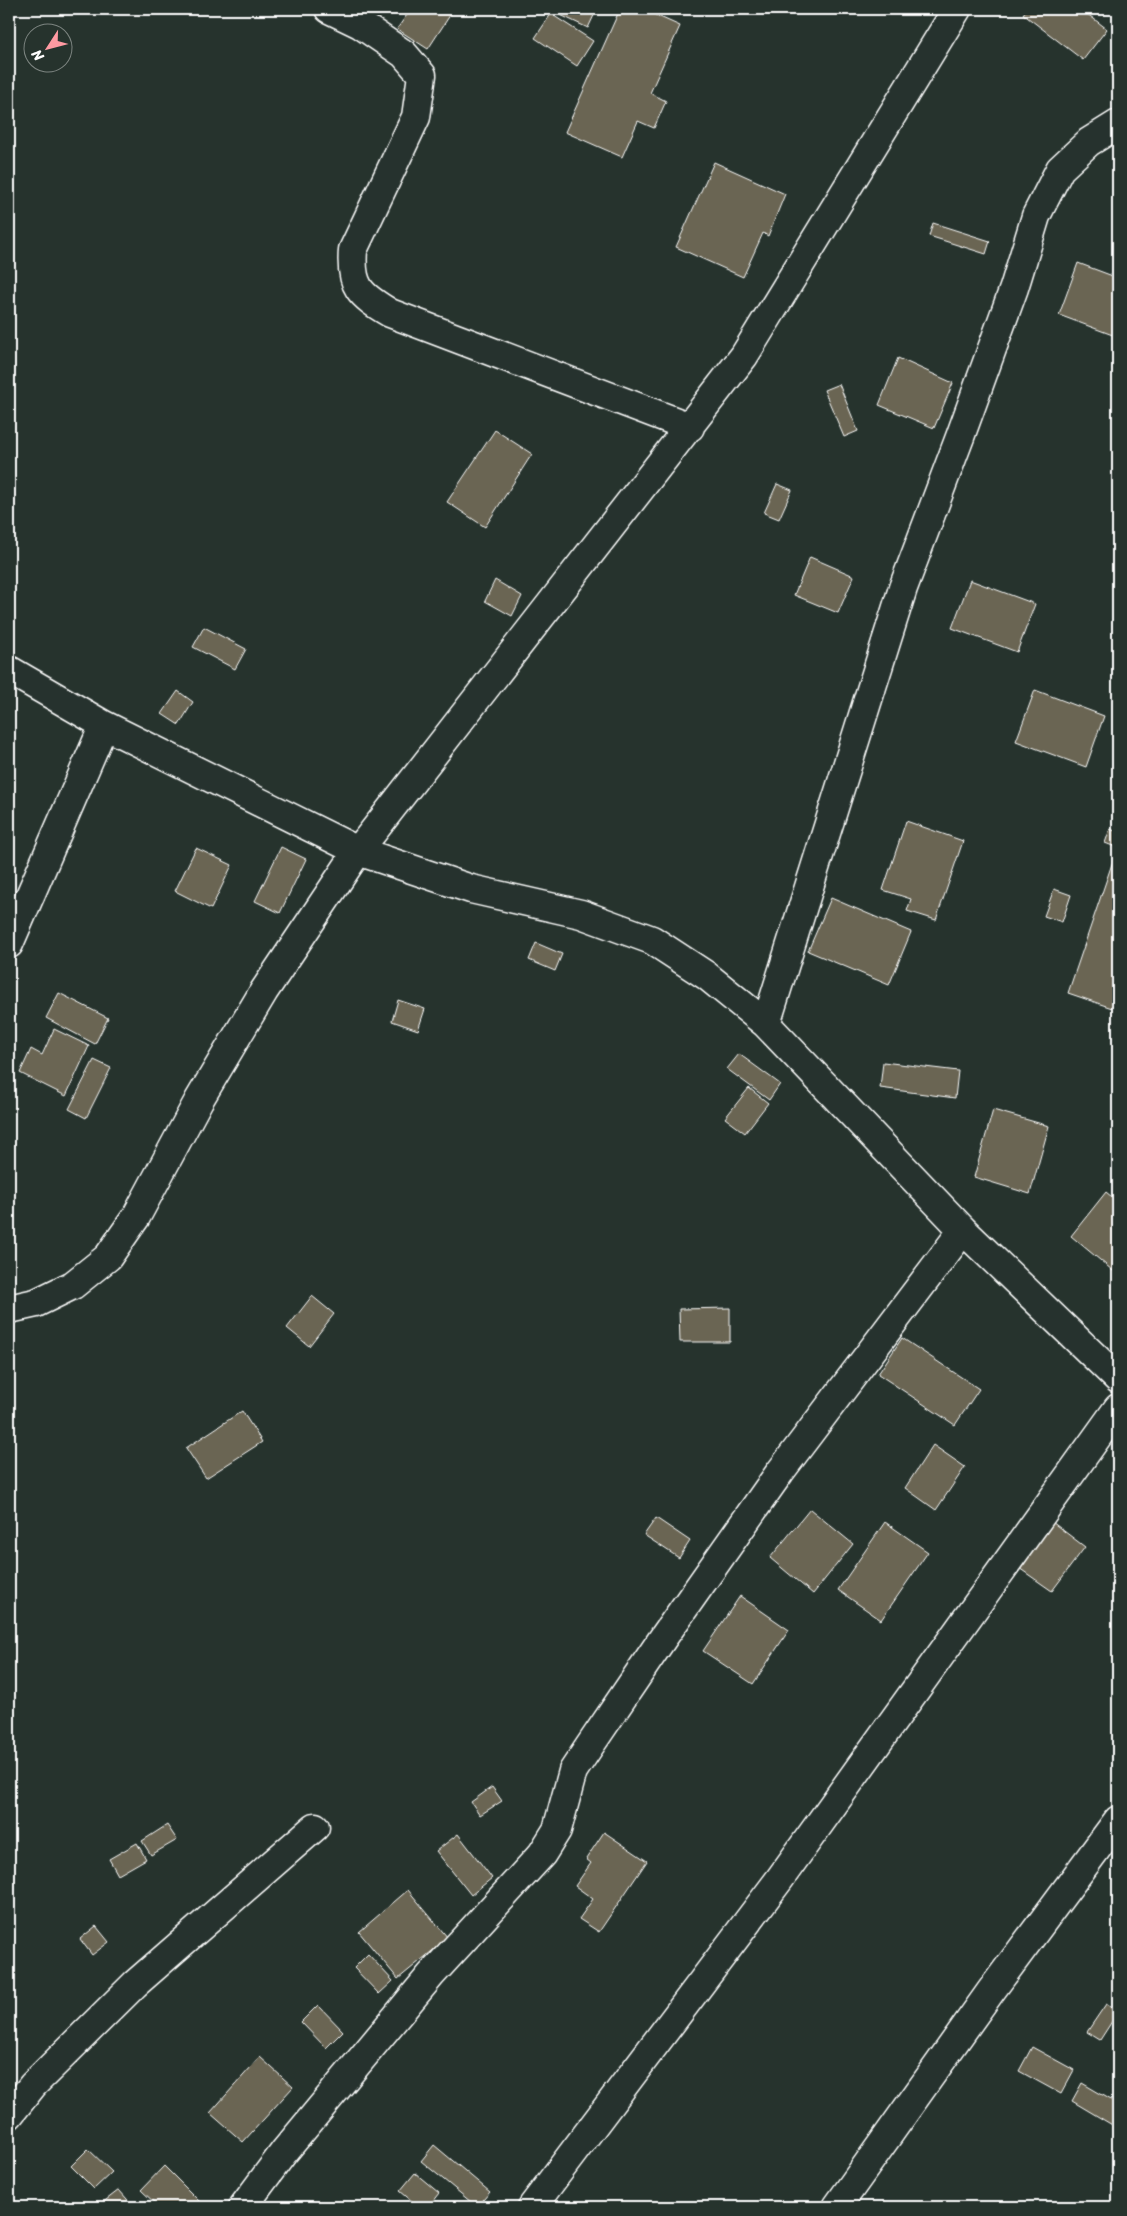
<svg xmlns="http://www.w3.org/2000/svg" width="1127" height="2216" font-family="Sriracha,sans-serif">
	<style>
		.building { fill: #6a6552; stroke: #fff }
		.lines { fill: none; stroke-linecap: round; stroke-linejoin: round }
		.street-casing { stroke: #fff; stroke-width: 31 }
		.street { stroke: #26332d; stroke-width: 28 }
	</style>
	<rect width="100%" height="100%" fill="#26332d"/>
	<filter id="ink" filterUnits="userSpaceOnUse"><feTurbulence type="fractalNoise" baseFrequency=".02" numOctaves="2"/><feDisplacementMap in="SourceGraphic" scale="10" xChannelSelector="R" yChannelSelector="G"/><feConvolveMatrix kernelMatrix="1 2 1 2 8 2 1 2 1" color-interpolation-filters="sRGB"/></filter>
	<g filter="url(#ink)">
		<path class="building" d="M411,9h43l-26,40 -31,-20z
			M553,9h44l-9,19 -36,-17z
			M620,9h22l38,17 -30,67 16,8 -12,27 -16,-7 -16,36 -57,-25z
			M1027,9h54l26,20 -24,31 -60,-46z
			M551,14l42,27 -16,25 -42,-28z
			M714,162l71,32 -17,42 -5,-3 -20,44 -67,-30z
			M933,223l57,18 -4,13 -57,-18z
			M1078,263l40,15v59l-59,-22z
			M898,358l55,25 -19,45 -55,-23z
			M839,384l19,47 -14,6 -20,-47z
			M495,430l37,24 -47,73 -38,-25z
			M777,484l15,6 -13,29 -15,-6z
			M810,557l44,19 -16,37 -44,-18z
			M495,580l27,16 -10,20 -27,-15z
			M970,580l65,24 -18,48 -65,-24z
			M204,627l42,22 -11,20 -42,-22z
			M1035,690l69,26 -18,51 -70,-26z
			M178,691l15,11 -14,23 -17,-11z
			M906,821l57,20 -27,79 -29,-9 4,-12 -28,-9z
			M1110,829l8,3v16l-13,-5z
			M281,847l25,12 -26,54 -25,-12z
			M196,848l36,17 -21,44 -36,-18z
			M1116,852l2,1v136l-6,19 -44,-15z
			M1054,889l17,6 -9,27 -18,-6z
			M831,898l80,34 -22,53 -81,-34z
			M536,943l26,11 -7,17 -26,-11z
			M59,993l49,25 -13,26 -49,-26z
			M398,1000l27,9 -7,21 -26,-9z
			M54,1029l35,17 -23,50 -46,-23 11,-24 11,6z
			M739,1054l41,30 -11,16 -42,-31z
			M94,1060l17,8 -25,50 -17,-9z
			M883,1062l75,9 -3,27 -75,-10z
			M749,1088l19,15 -23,30 -20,-15z
			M993,1110l56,16 -19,68 -56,-17z
			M1106,1192l12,10v73l-47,-39z
			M312,1296l22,18 -25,32 -22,-18z
			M730,1308v34h-50l-1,-33z
			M902,1338l77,51 -24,36 -77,-51z
			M242,1411l20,31 -56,36 -20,-30z
			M933,1445l32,22 -29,43 -31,-22z
			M810,1509l43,35 -40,50 -43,-36z
			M656,1518l34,23 -11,17 -35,-23z
			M885,1522l43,30 -47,68 -43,-30z
			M1052,1522l33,25 -33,44 -33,-23z
			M740,1596l49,34 -36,54 -50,-33z
			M492,1787l10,14 -22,14 -9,-13z
			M167,1825l10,15 -26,15 -9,-14z
			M604,1832l43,29 -48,71 -20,-13 14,-20 -18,-13 16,-23 -5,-4z
			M458,1834l34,44 -21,17 -35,-44z
			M137,1843l9,16 -28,16 -9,-16z
			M408,1890l40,48 -50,41 -39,-47z
			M96,1926l13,16 -17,13 -12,-16z
			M368,1954l25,27 -14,13 -25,-26z
			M1106,2004l12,8 -18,28 -13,-8z
			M318,2005l25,26 -17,17 -25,-26z
			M1032,2047l42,23 -13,24 -42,-23z
			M260,2057l33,30 -50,55 -33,-29z
			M1082,2083l36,21v14l-4,8 -42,-25z
			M434,2145l56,47 -13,15 -56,-46z
			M88,2149l24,23 -18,17 -23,-23z
			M164,2166l41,41h-46l-18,-17z
			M415,2173l24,20 -11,14h-9l-19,-16z
			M119,2190l15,17h-37z"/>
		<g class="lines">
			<g class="street-casing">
				<path id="street" d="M329,9l31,15 44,30 18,21 -6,42 -63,133c-3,37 7,45 37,63l300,114
					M9,670l95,55 254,126 113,38 110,25 71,26 55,36 59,48 197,206 155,149
					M9,944l95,-219
					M766,1024l137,-436 57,-151 54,-149 22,-72 24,-47 29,-27 29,-18
					M9,1309l27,-6 37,-18 35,-28 28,-40 63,-117 65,-109 94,-140 386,-495 213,-347
					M9,2115l24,-30 102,-101 180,-157
					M243,2207l41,-55 147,-177 111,-121 15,-24 16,-59 16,-24 74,-109 117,-166 183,-242
					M532,2207l247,-327 339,-472
					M837,2207l154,-216 127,-171"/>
			</g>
			<use href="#street" class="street"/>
		</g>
	</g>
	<rect width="1127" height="2216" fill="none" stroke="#26332d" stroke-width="30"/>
	<rect x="15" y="15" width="1097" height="2186" fill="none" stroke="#fff" stroke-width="2" filter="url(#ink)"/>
	<g transform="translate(48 48) rotate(234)"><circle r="24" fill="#26332d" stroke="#7d8581"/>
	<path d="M0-4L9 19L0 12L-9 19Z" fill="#ff9aa2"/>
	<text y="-8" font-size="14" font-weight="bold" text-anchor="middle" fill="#ffffff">N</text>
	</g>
</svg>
